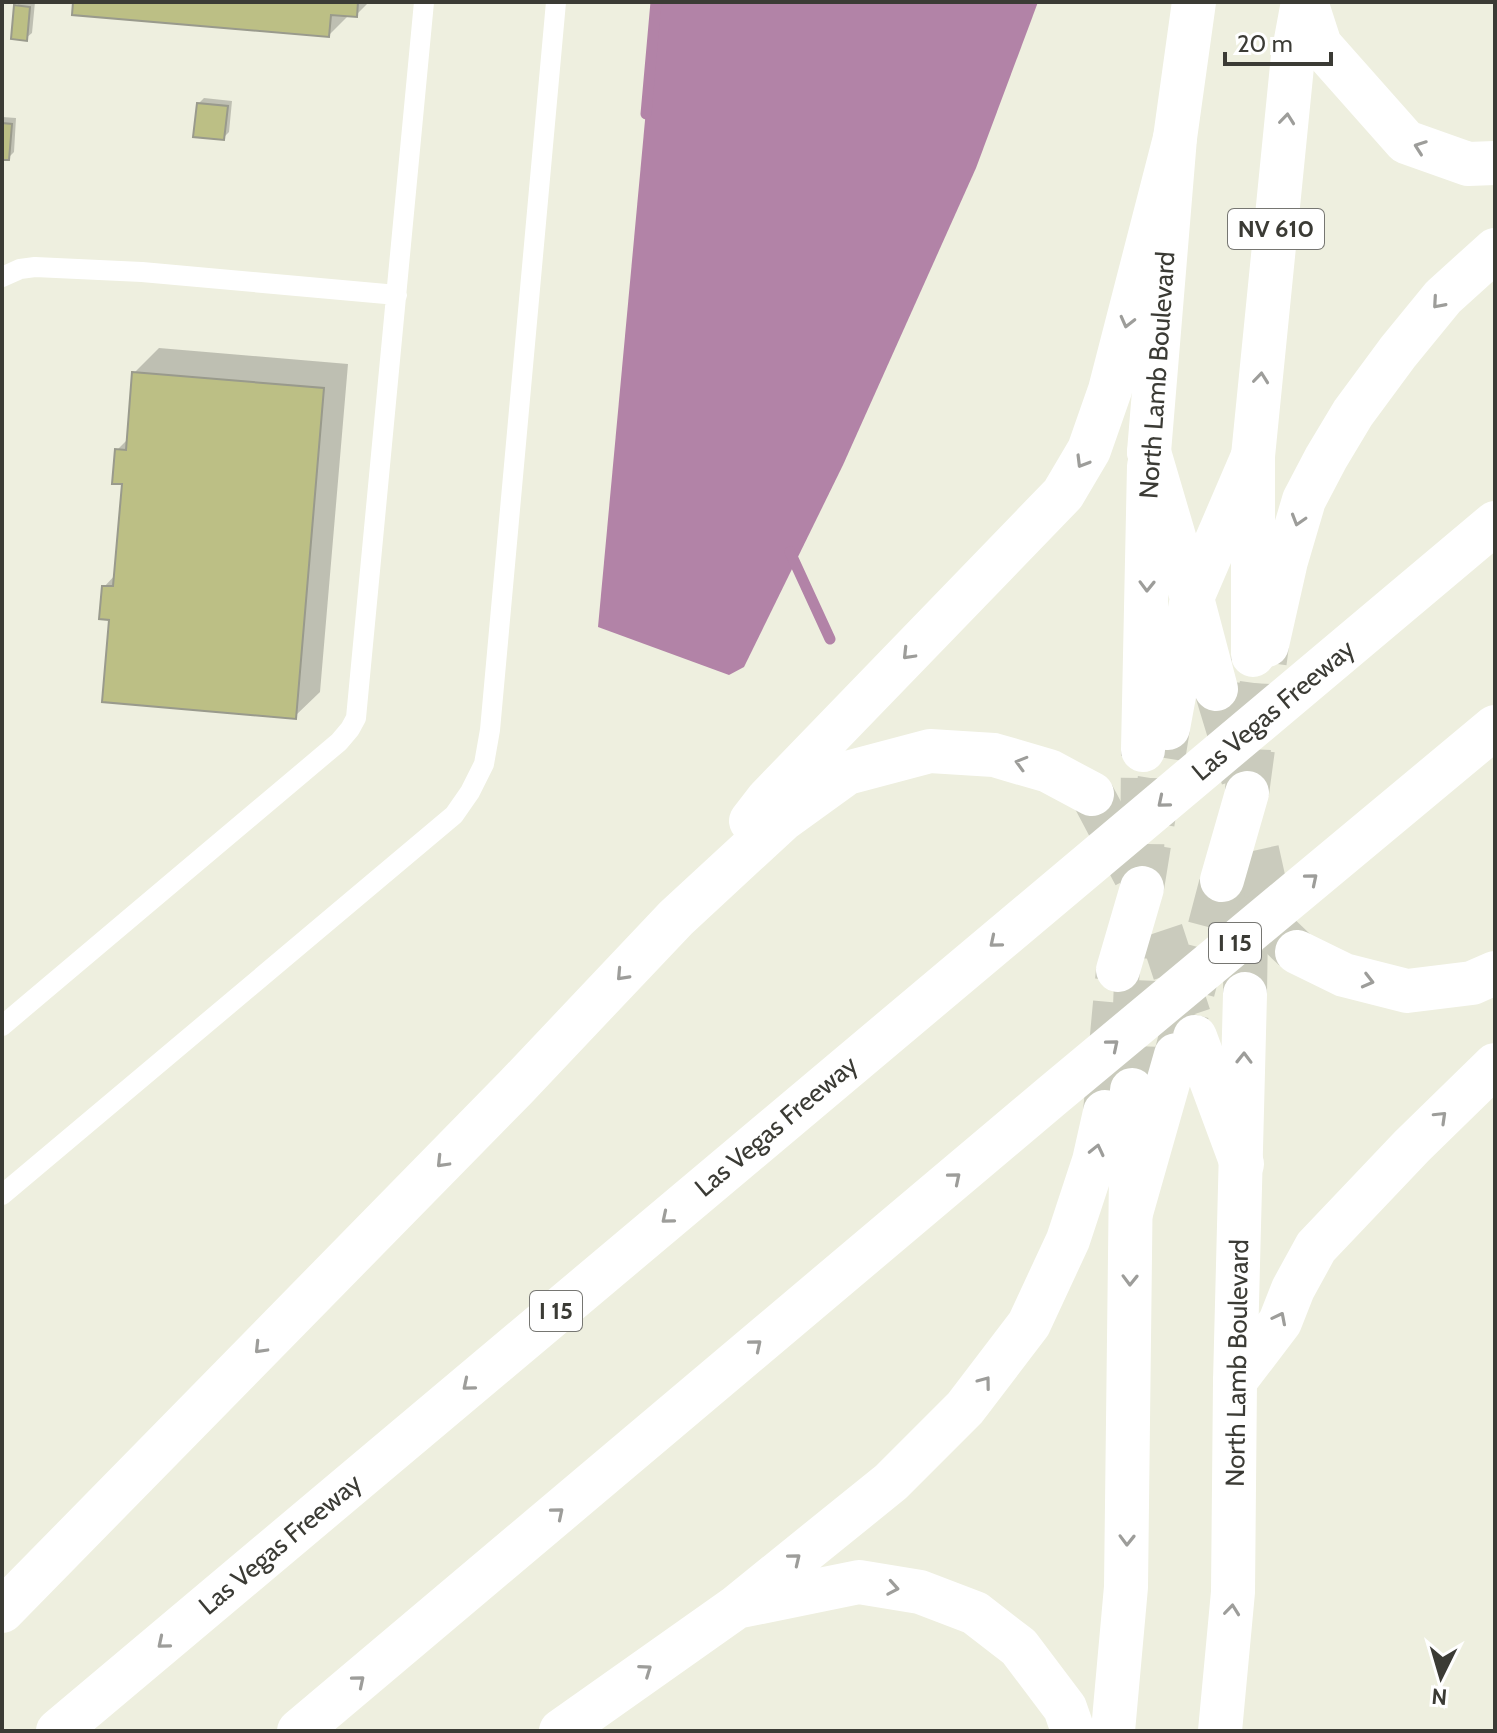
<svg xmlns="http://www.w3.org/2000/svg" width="1497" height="1733" font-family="Cabin,sans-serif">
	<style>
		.water { fill: #b283a7 }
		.shadow { fill: #0003 }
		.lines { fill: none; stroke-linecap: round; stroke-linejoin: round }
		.stream { stroke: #b283a7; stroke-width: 11 }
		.building { fill: #bcbf85; stroke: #999a8c; stroke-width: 2 }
		.secondary-tunnel { stroke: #cacbbd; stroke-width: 44; stroke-dasharray: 44 22; stroke-linecap: butt }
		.highway-tunnel { stroke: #cacbbd; stroke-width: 44; stroke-dasharray: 44 22; stroke-linecap: butt }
		.lane { stroke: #fff; stroke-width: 20 }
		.secondary { stroke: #fff; stroke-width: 44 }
		.primary { stroke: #fff; stroke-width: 44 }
		.highway { stroke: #fff; stroke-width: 44 }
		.oneway { stroke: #9d9d9a }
		.labels { text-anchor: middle; stroke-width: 6; stroke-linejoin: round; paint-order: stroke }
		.shield { fill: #fff; stroke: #767672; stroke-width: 2 }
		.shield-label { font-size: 24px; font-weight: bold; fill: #3b3b35 }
		.street-label { font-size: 26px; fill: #3b3b35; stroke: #fff }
	</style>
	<rect width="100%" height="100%" fill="#eeefdf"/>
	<path class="water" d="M656,2h382l-62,166 -133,297 -99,202 -15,8 -131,-48z"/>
	<path class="shadow" d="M20,2h15l-3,31 -6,5 -10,-32z
		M75,2h294l-13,13h-7l-20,20z
		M204,98l28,3 -3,31 -6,6 -25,-34z
		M2,117l14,1 -2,34 -6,6h-6z
		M159,348l189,16 -28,328 -25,24 -183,-98 -8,-31 12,-13 8,-92 -7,-32 12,-12 5,-65z"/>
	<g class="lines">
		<path class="stream" d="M646,114l10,-112
			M790,552l40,87"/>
	</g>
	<path class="building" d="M73,2h285l-1,15 -26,-2 -2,22 -257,-22z
		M14,5l16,2 -3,34 -16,-2z
		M197,103l31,3 -4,34 -31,-3z
		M2,123l10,1 -3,36h-7z
		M132,372l192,16 -28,331 -194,-17 7,-82 -10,-1 3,-33h11l9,-102h-10l3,-35 11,1z"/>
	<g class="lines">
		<path class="secondary-tunnel" d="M1247,793l6,-138
			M1142,888l1,-138
			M1245,994l2,-134
			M1132,1090l5,-137"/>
		<path class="highway-tunnel" d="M1216,689l27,89
			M1247,793l20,-148
			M1092,794l43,81
			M1257,850l18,81 22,21
			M1142,888l26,-160
			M1161,931l28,85
			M1176,1055l46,-175
			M1105,1112l13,-142"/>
		<path class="lane" d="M2,277l18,-8 15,-2 107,5 255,23
			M2,1026l337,-284 11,-13 6,-11 68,-716
			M2,1195l452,-380 16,-23 14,-28 6,-34 66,-728"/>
		<path class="secondary" d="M1253,655v-199
			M1143,750l6,-284
			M1113,1731l13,-144 6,-497
			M1220,1731l13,-139 2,-211 10,-387"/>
		<path class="primary" d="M1149,452l26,-314 19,-136
			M1253,456l40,-400 10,-54"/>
		<path class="highway" d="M1306,2l14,43 86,97 62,22 27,-1
			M1149,452l43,146 24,91
			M1267,645l19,-84 18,-61 22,-42 27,-45 45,-61 45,-55 52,-47
			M1168,728l24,-130 61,-142
			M751,821l17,-22 295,-305 26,-44 21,-60 65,-252
			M1222,880l25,-87
			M1297,952l47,23 63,16 65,-8 23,-10
			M1118,970l24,-82
			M1195,1037l47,127
			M1131,1213l45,-158
			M1235,1381l45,-59 13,-33 23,-42 96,-101 83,-81
			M741,1606l118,-24 61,10 55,21 44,34 46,61 8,23
			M2,1611l513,-523 161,-170 106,-98 65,-47 83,-22 64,4 55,16 43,23
			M58,1731l1437,-1208
			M299,1731l754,-636 442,-368
			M561,1731l174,-123 156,-126 74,-74 64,-84 39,-84 26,-79 11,-49"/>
	</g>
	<defs><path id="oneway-chevron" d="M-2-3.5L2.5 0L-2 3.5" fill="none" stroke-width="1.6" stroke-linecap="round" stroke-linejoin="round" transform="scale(2)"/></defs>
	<g class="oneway">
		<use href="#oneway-chevron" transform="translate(1287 119) rotate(-84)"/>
		<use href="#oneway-chevron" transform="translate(1420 147) rotate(-160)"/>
		<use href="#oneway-chevron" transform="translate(1438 303) rotate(131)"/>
		<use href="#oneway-chevron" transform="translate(1127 322) rotate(104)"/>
		<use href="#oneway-chevron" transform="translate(1261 378) rotate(-84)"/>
		<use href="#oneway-chevron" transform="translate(1082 462) rotate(121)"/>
		<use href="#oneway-chevron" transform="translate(1298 520) rotate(107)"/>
		<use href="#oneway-chevron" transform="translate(1147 586) rotate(91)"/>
		<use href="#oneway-chevron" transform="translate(908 654) rotate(134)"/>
		<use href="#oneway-chevron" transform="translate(1021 763) rotate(-164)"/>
		<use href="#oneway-chevron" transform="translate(1163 802) rotate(140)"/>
		<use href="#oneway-chevron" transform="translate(1312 879) rotate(-40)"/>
		<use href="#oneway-chevron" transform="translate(995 942) rotate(140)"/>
		<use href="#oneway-chevron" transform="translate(622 975) rotate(133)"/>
		<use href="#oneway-chevron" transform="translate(1368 981) rotate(14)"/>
		<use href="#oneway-chevron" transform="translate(1113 1045) rotate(-40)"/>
		<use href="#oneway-chevron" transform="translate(1244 1058) rotate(-89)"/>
		<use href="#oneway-chevron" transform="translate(1441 1117) rotate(-44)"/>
		<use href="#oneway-chevron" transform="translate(1097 1150) rotate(-77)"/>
		<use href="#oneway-chevron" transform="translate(442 1162) rotate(134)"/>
		<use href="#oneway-chevron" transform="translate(955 1178) rotate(-40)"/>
		<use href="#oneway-chevron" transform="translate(667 1218) rotate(140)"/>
		<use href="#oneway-chevron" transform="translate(1130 1280) rotate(91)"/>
		<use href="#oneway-chevron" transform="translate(1280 1318) rotate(-63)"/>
		<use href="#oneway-chevron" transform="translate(756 1345) rotate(-40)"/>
		<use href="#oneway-chevron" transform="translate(260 1348) rotate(134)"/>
		<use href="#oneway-chevron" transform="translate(985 1382) rotate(-53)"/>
		<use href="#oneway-chevron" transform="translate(468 1385) rotate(140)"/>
		<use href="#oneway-chevron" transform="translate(558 1513) rotate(-40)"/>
		<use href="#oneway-chevron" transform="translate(1127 1540) rotate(91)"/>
		<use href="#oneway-chevron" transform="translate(795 1559) rotate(-39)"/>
		<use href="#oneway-chevron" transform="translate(893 1588) rotate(10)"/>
		<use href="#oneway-chevron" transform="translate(1232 1610) rotate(-84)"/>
		<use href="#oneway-chevron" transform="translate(163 1643) rotate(140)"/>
		<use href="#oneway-chevron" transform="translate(646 1670) rotate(-35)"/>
		<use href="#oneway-chevron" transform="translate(359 1681) rotate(-40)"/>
	</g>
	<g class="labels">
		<g class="shield">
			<rect x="1228" y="209" width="96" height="40" rx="6"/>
			<rect x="1209" y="923" width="52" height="40" rx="6"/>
			<rect x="530" y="1291" width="52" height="40" rx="6"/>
		</g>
		<g class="shield-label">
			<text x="1276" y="237">NV 610</text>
			<text x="1235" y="951">I 15</text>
			<text x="556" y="1319">I 15</text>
		</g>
		<g class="street-label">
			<text transform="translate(1157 375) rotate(-86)" y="9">North Lamb Boulevard</text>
			<text transform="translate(1273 710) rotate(-40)" y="9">Las Vegas Freeway</text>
			<text transform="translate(776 1126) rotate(-40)" y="9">Las Vegas Freeway</text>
			<text transform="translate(1237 1363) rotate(-89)" y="9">North Lamb Boulevard</text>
			<text transform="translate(280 1544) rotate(-40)" y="9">Las Vegas Freeway</text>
		</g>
	</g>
	<rect width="1497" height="1733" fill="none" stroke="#3b3b35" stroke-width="8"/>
	<g transform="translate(1441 1677) rotate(185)" stroke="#ffffff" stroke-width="6" paint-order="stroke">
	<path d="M0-6L14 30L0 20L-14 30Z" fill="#3b3b35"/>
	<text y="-12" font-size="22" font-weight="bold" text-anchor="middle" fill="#3b3b35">N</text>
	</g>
	<path d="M1225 52v12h106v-12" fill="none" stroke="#3b3b35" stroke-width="4"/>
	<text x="1237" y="52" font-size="24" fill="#3b3b35" stroke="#ffffff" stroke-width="6" paint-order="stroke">20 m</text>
</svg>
